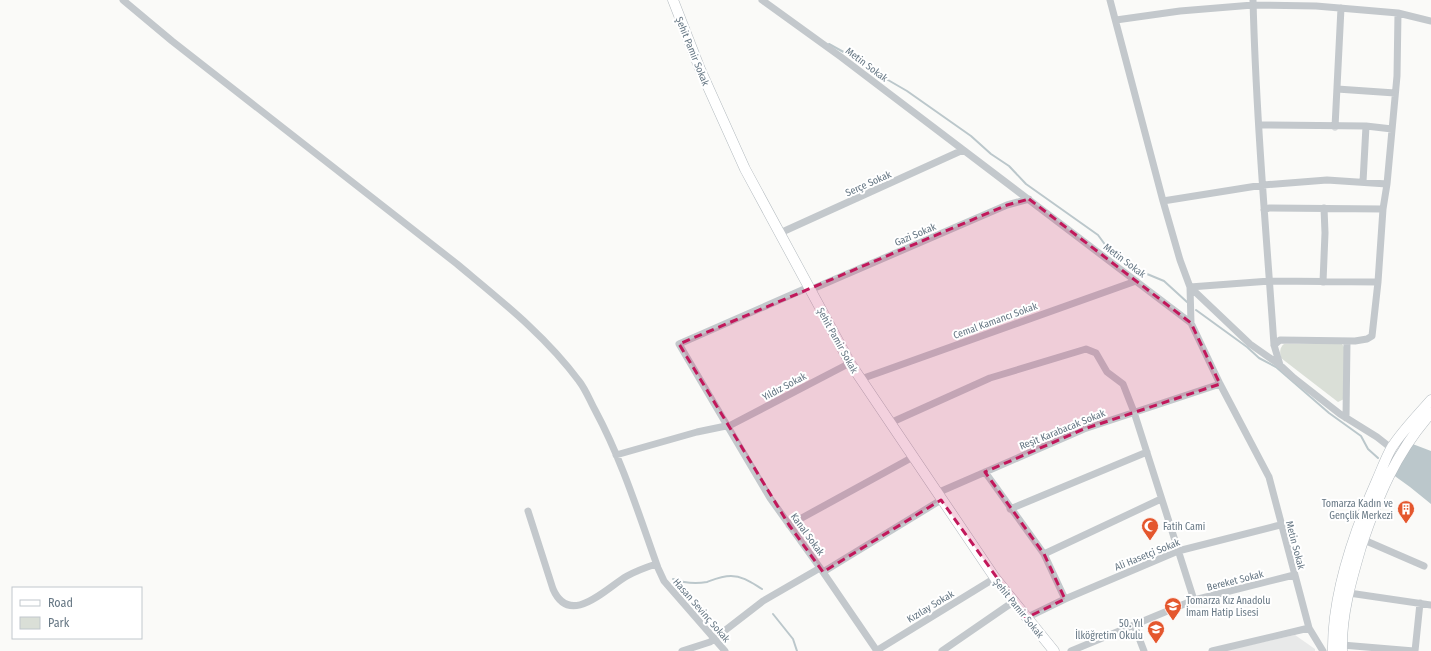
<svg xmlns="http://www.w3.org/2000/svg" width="1431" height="651" font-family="'Fira Sans Condensed',sans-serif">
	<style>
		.built { fill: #e8e9e9 }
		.green { fill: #dadfd7 }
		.water { fill: #bbc7cb }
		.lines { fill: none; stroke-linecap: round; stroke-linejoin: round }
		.stream { stroke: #bbc7cb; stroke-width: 2 }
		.secondary-casing { stroke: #b3babf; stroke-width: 11 }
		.street { stroke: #c3c8cc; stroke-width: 7 }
		.secondary { stroke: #fff; stroke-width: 10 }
		.marked { fill: #c2185b; fill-opacity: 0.2; stroke: #c2185b; stroke-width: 3; stroke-dasharray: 8 5; stroke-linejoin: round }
		.labels { text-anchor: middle; stroke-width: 4; stroke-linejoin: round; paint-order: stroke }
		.street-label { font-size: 10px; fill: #657683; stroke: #fff }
		.poi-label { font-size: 10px; fill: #657683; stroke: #fff; text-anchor: end }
	</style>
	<rect width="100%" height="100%" fill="#fafaf8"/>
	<path class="built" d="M1295,635l20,14v2h-92z"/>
	<path class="green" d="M1337,343l5,1 2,3v52l-6,3 -57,-44c-1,-5 -2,-10 3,-14z"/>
	<path class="water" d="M1410,443l21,8v53l-21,-17 -18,-13z"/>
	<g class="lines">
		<path class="stream" d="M829,44l29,16 18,13 31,18 64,45 20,18 18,12 17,18 72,51 11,15 26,19 29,12 23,21
			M1196,310l51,37 12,11 17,9 53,46 32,23 7,13 10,9
			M673,579c11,4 22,5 34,3 8,-3 15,-6 24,-6 12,0 21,7 31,13
			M773,614l20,25 4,12"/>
		<g class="secondary-casing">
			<path id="secondary" d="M673,0l27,69 45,100 105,194 145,215 59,73
				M1333,651c-1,-57 21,-119 44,-171 5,-11 9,-23 15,-33 11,-17 26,-32 39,-47
				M1342,651c-1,-36 9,-70 19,-104 17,-51 34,-93 70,-134"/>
		</g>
		<path class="street" d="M123,0l49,41 285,223c43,36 88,71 122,117 7,9 11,20 16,29 27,50 44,105 63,158l6,13 61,70
			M762,0l79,57 350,266 29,61 49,93 40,151 14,23
			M1110,0l53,201 17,59 10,27 60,57 30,21 14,13 46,36 37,23 14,11
			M1253,0c3,115 13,230 21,345l6,20
			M1116,20l64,-9 73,-6 63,1 82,7 33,8
			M1337,89l58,4
			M1259,125l107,1 26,3
			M1335,127l6,-119
			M1363,182l3,-56
			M1163,201l100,-16 64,-5 60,4
			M1264,210l5,-2 114,1
			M780,233l183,-83
			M1323,282l2,-49 -1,-25
			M809,287l-130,57 91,154 53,74 54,79
			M810,290l197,-85 22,-6
			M1191,323l-1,-36 80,-6 108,1
			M1274,345l6,-5 75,1 12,-2 5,-3 6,-54 5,-73 4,-25 10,-108 1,-63
			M861,379l275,-98
			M1346,418l1,-77
			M890,423l100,-45 96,-29 10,4 11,19 16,12 11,28 60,188
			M727,427l123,-64
			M616,455l81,-23 29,-6
			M985,472l59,82 21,45
			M937,493l147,-64 136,-45
			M1010,509l137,-57
			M528,511l25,78c17,39 53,-1 74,-13 9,-5 20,-9 29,-12
			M789,525l124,-68
			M1364,540l60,26
			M1044,554l117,-55
			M823,572l118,-72
			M1349,593l82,12
			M1026,618l39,-19 113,-48 102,-26
			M1134,625l10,26
			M1342,645l72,6
			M682,651l28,-9 53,-41 57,-33
			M876,651l119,-73
			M942,651l71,-49
			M1071,651l123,-51 100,-25
			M1212,651l97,-23
			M1415,651l5,-48"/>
		<use href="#secondary" class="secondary"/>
	</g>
	<path class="marked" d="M1029,199l162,124 29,61 -136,45 -99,43 59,82 21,45 -39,19 -85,-118 -118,72 -34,-47 -110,-181 328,-139z"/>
	<defs>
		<g id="building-pin" transform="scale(0.9)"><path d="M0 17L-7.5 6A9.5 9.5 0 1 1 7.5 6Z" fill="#e4572e" stroke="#fff"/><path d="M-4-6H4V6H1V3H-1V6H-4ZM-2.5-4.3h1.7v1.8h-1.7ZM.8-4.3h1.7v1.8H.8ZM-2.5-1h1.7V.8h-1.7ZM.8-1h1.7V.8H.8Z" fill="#fff"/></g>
		<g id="mosque-pin" transform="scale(0.9)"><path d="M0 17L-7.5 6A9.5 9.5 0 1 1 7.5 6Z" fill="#e4572e" stroke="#fff"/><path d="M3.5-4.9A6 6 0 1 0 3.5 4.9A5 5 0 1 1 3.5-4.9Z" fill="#fff"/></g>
		<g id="school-pin" transform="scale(0.9)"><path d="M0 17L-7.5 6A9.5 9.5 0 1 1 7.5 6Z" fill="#e4572e" stroke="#fff"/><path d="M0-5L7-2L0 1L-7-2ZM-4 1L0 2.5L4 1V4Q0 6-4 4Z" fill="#fff"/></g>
	</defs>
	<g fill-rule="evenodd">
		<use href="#building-pin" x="1406" y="509"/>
		<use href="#mosque-pin" x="1150" y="526"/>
		<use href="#school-pin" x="1173" y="606"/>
		<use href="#school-pin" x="1156" y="629"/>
	</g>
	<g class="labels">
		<g class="street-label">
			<text transform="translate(693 51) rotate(68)" y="4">Şehit Pamir Sokak</text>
			<text transform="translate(867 64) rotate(37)" y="4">Metin Sokak</text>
			<text transform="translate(868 183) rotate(-24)" y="4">Serçe Sokak</text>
			<text transform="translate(915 234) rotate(-23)" y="4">Gazi Sokak</text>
			<text transform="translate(1125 260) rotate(37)" y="4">Metin Sokak</text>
			<text transform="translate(995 320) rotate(-20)" y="4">Cemal Kamancı Sokak</text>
			<text transform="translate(838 340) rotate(61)" y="4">Şehit Pamir Sokak</text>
			<text transform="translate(784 386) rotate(-28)" y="4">Yıldız Sokak</text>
			<text transform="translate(1062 429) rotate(-22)" y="4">Reşit Karabacak Sokak</text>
			<text transform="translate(808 534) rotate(54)" y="4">Kanal Sokak</text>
			<text transform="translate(1296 545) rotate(75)" y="4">Metin Sokak</text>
			<text transform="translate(1147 554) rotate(-22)" y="4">Ali Hasetçi Sokak</text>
			<text transform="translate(1235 580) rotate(-14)" y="4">Bereket Sokak</text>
			<text transform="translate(930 606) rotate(-31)" y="4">Kızılay Sokak</text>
			<text transform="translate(1019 608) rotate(51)" y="4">Şehit Pamir Sokak</text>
			<text transform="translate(702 610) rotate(49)" y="4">Hasan Sevinç Sokak</text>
		</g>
		<g class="poi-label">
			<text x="1393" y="507">Tomarza Kadın ve<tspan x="1393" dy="12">Gençlik Merkezi</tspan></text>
			<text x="1163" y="530" text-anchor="start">Fatih Cami</text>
			<text x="1186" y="604" text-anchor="start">Tomarza Kız Anadolu<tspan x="1186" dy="12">İmam Hatip Lisesi</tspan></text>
			<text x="1143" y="627">50. Yıl<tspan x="1143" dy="12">İlköğretim Okulu</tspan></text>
		</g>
	</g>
	<rect x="12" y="587" width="130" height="52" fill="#ffffff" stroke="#c1c8cd"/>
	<rect x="20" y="600" width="20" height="6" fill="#ffffff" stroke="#c1c8cd"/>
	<text x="48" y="607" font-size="12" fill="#657683">Road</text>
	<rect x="20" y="617" width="20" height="12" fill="#dadfd7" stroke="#c1c8cd"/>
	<text x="48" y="627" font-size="12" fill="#657683">Park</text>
</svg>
